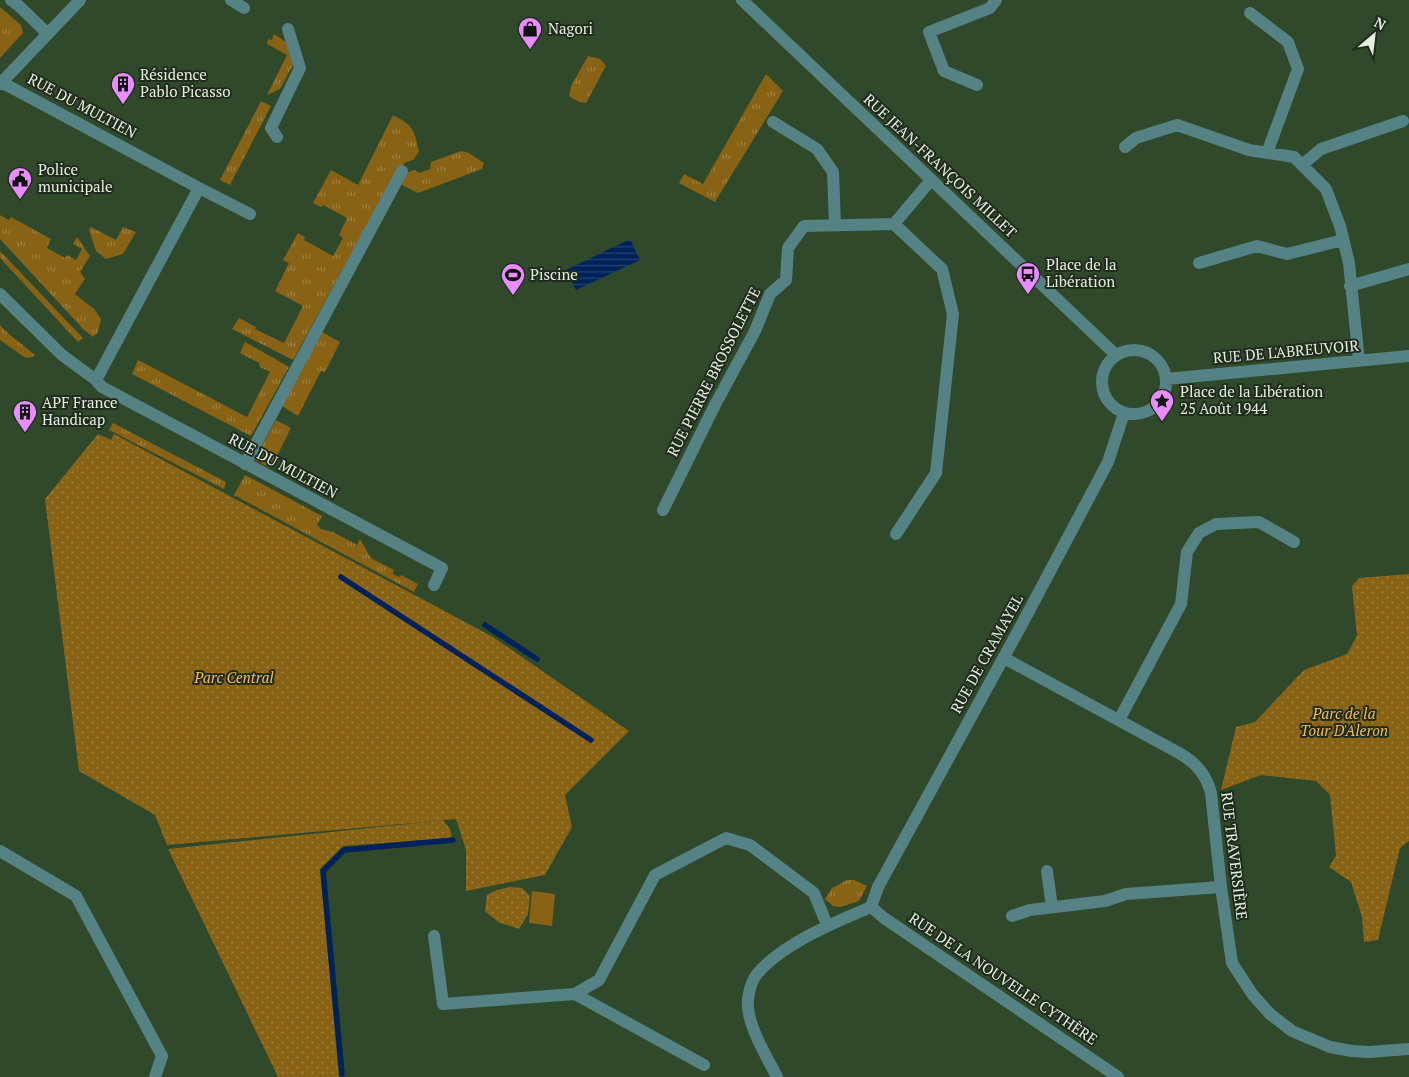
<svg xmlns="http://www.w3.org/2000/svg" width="1409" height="1077" font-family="'PT Serif',serif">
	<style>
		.grass { fill: url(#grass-tufts) }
		.park { fill: url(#park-dots) }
		.pitch { fill: #886215 }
		.water { fill: url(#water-rules) }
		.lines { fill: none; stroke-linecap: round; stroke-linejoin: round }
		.stream { stroke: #00225b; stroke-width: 5.5 }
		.minor { stroke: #558285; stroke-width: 12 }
		.labels { text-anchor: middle; stroke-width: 4; stroke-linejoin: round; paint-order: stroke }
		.poi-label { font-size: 15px; fill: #e2f1df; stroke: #202b1d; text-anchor: start }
		.street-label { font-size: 15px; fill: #e2f1df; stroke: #202b1d }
		.park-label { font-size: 15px; font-style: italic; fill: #f7bd50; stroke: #202b1d }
	</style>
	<defs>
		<pattern id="grass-tufts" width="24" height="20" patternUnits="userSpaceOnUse" patternTransform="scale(1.25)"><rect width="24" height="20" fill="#886215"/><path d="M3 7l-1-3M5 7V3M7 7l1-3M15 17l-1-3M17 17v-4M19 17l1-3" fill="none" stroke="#9e8142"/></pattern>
		<pattern id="park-dots" width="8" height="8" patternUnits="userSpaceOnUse" patternTransform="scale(1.25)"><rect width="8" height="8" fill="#886215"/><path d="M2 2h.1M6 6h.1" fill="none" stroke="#9e8142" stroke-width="1.8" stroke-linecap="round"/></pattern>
		<pattern id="water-rules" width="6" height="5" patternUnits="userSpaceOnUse" patternTransform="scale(1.25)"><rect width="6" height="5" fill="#00225b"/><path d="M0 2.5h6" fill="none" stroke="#254372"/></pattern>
	</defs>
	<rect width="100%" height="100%" fill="#2f492a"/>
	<path class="grass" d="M0,7l21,18 2,8 -23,25z
		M274,34l12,8 7,23 -13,24 -13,6 20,-40 -20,-11 1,-5 4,1z
		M588,56l12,3 6,7 -20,37 -7,-1 -10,-6 2,-10z
		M766,74l17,17 -68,111 -36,-19 5,-9 19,10z
		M261,101l10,5 -41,79 -10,-5z
		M393,115c21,11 21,14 26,37l-6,8 -9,3 -2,8 -21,28 -88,161 -61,-31 7,-11 17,9 -1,2 29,14 19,-37 -28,-15 14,-28 -6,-3 15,-27 7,4 -1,3 29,16 10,-18 -4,-3 8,-17 -24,-13 -2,2 -8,-4 18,-33 27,15z
		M461,151l8,2 15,10 -2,6 -64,24 -18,-9 5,-11 10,-3 4,3 11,-4 1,-7z
		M0,215l9,5 2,-3 40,22 -4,9 18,10 2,-3 9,5 6,-11 -9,-5 4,-7 13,19 -10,16 5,7 -10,15 19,15 7,10 -3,13 -5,5 -9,-7 -84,-91z
		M91,227l25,13 7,-13 13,5 -13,22 -17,5 -10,-8 -7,-21z
		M0,251l80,84 3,3 -5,4 -78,-84z
		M0,325l9,9 26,21 -5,3 -6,-1 -24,-17z
		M322,332l18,10 -15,30 -4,-1 -23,45 -16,-10z
		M245,342l44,25 -38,69 -119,-62 6,-14 109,57 23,-45 -10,-5 -1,-4 -19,-10z
		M276,420l15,8 -20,40 -17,-8z
		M113,423l113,59 -2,7 -115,-59z
		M245,475l77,41 -5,9 4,4 12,3 24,13 3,-6 11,19 23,12 -1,4 7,3 1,-2 17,9 -4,8 -180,-97z
		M847,880h7l13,6 -8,15 -19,6 -7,-1 -8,-7 7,-11z"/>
	<path class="park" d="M98,434l13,6 3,-6 379,203 136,94 -64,64 7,32 -27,48 -79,16v-41l-10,-31 -13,1 7,9 2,9 -109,8 -23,23 19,208h-61l-110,-228 269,-28 -270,24 -12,-30 -76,-44 -34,-272z
		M1409,574v267l-9,7 -22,92 -14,2 -2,-25 -11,-35 -22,-15 7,-11 -6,-61 -14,-14 -55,-6 -40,15 15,-63 19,-5 49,-52 43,-16 10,-18 -5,-50 7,-8z
		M510,887l12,1 8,8 -2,18 -9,15 -21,-7 -13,-11 2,-16 10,-5z"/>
	<path class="pitch" d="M532,891l23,3 -3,32 -23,-3z"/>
	<path class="water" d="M630,239l10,21 -64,30 -10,-20z"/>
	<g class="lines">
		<path class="stream" d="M341,577l250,163
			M485,625l52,34
			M342,1074l-19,-203 21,-21 109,-10"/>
		<path class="minor" d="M11,0l8,6 29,28
			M231,0l13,8
			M742,0l374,355
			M1250,13l38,29 10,27 -31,84
			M1,82l198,106 -103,192
			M0,84l80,-84
			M977,85l-33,-14 -15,-39 61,-24 6,-8
			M773,122l44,27 16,23 2,53
			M277,137l-6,-9 29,-60 -12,-39
			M1125,147l11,-9 41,-13 72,25 45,7 32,32 14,37 9,37 10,98
			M1302,165l19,-16 82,-28
			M199,188l51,26
			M894,224l48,45 11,45 -17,159 -40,61
			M1199,263l58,-17 30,8 56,-14
			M1350,286l59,-17
			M0,294l62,61 34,25 6,7 340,181 -8,17
			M1102 382a32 32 0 1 1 64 0a32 32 0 1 1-64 0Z
			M1166,379l243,-23
			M245,464l157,-293
			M663,510l53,-107 39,-72 15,-37 16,-14 2,-32 16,-22 90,-2 37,-44
			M1004,658l175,95c17,10 27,21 32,40l10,94 11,76 21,32 17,19 22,17 38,16 22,4 17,1 40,-3
			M1119,720l62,-116 6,-52 12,-19 17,-9 43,-2 35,20
			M0,851l76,45 86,160 -7,21
			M1047,871l5,36
			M871,907l7,-20 144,-263 86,-162 16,-49
			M871,907l13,11 234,159
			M1012,916l18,-6 75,-9 21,-7 95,-7
			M434,936l9,68 132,-10 24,-14 56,-105 71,-37 24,7 64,48 13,32
			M575,994l129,71
			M777,1077c-10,-20 -32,-55 -29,-78 1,-7 4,-19 9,-25 25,-30 78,-52 114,-67"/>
	</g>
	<defs>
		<g id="shop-pin" transform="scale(1.25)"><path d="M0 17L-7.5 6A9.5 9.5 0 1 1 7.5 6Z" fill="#e98dfe" stroke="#202b1d"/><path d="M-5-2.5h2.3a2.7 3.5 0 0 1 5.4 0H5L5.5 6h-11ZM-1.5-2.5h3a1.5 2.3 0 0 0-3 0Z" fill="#111"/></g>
		<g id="building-pin" transform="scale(1.25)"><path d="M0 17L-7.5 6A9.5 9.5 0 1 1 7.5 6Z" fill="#e98dfe" stroke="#202b1d"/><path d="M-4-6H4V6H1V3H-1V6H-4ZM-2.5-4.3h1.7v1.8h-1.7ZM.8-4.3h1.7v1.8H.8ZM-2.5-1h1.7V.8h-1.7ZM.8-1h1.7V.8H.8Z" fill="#111"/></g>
		<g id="civic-pin" transform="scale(1.25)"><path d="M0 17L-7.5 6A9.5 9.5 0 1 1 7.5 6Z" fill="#e98dfe" stroke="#202b1d"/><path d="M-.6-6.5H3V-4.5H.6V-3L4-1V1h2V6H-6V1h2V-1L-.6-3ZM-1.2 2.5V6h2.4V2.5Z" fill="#111"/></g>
		<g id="bus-pin" transform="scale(1.25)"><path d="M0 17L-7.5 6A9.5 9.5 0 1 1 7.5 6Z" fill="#e98dfe" stroke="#202b1d"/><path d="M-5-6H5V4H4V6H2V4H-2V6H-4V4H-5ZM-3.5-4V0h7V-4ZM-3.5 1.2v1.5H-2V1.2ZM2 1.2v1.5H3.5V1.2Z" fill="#111"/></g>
		<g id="stadium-pin" transform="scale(1.25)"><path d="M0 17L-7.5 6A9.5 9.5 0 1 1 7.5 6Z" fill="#e98dfe" stroke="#202b1d"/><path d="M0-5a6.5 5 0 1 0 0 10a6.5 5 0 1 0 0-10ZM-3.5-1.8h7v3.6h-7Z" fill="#111"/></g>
		<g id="sight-pin" transform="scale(1.25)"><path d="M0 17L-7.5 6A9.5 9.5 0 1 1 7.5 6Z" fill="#e98dfe" stroke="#202b1d"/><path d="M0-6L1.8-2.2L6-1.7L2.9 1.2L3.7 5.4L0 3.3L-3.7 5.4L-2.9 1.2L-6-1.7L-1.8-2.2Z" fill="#111"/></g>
	</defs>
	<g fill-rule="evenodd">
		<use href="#shop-pin" x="530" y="29"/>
		<use href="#building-pin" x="123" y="84"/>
		<use href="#civic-pin" x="20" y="179"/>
		<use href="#bus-pin" x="1028" y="274"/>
		<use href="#stadium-pin" x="513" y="275"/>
		<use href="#sight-pin" x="1162" y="401"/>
		<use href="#building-pin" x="25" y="412"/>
	</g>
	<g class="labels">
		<g class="poi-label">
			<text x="548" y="34">Nagori</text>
			<text x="140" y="80">Résidence<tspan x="140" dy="17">Pablo Picasso</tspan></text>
			<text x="38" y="175">Police<tspan x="38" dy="17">municipale</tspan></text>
			<text x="1046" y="270">Place de la<tspan x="1046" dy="17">Libération</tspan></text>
			<text x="530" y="280">Piscine</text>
			<text x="1180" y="397">Place de la Libération<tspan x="1180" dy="17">25 Août 1944</tspan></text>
			<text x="42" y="408">APF France<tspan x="42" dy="17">Handicap</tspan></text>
		</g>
		<g class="street-label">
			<text transform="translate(82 106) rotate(28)" y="5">RUE DU MULTIEN</text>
			<text transform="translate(940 166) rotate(43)" y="5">RUE JEAN-FRANÇOIS MILLET</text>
			<text transform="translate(1286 352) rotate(-5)" y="5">RUE DE L'ABREUVOIR</text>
			<text transform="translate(714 372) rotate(-63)" y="5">RUE PIERRE BROSSOLETTE</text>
			<text transform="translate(283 466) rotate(28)" y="5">RUE DU MULTIEN</text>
			<text transform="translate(987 654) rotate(-61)" y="5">RUE DE CRAMAYEL</text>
			<text transform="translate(1234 856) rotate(83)" y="5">RUE TRAVERSIÈRE</text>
			<text transform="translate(1003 979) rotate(34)" y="5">RUE DE LA NOUVELLE CYTHÈRE</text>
		</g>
		<g class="park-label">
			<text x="234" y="683">Parc Central</text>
			<text x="1344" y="719">Parc de la<tspan x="1344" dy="17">Tour D'Aleron</tspan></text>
		</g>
	</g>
	<g transform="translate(1374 35) rotate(28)" stroke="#202b1d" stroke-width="4" paint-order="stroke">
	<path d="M0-4L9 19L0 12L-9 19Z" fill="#e2f1df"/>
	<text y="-8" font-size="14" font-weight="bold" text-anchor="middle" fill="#e2f1df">N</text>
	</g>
</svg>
